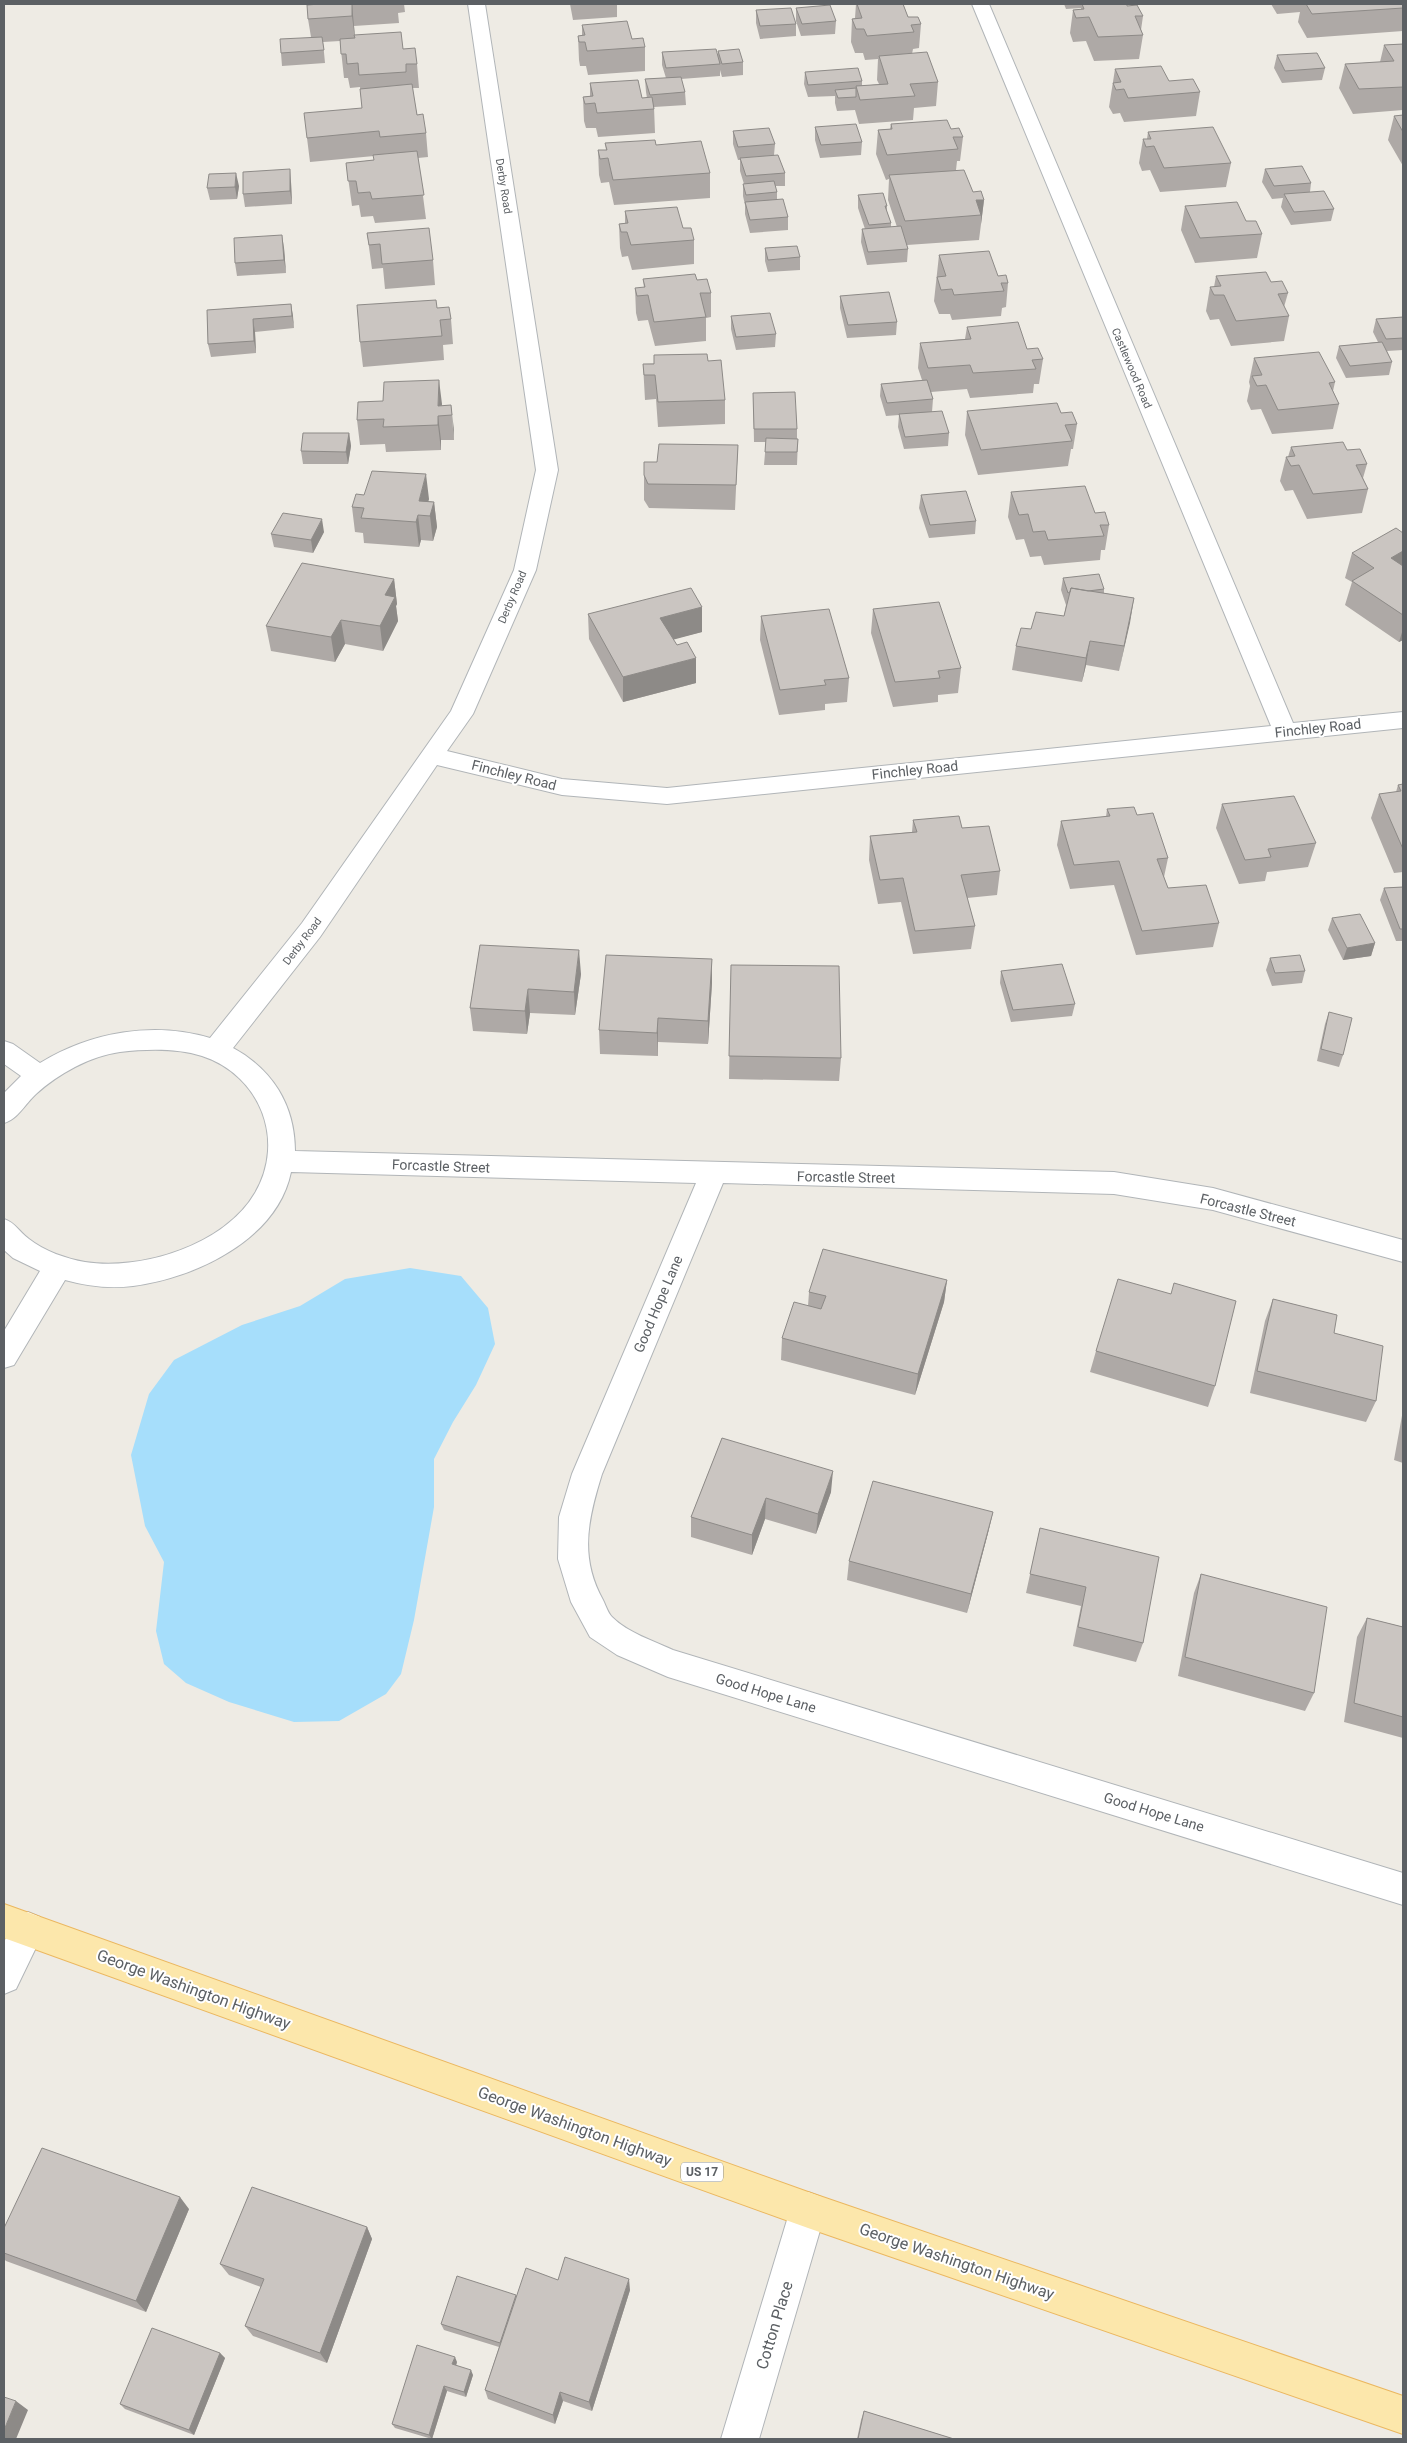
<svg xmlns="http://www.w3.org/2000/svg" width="1407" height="2443" font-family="Roboto,sans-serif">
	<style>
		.water { fill: #a6defb }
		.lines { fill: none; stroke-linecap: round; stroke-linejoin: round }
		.minor-casing { stroke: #b1b5b8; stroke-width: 2 }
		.primary-casing { stroke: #ebb75f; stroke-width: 2 }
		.minor { fill: #fff; fill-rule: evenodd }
		.primary { fill: #fce7ab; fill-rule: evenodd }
		.wall { fill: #aea9a6 }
		.shaded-wall { fill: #8d8a87 }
		.building { fill: #cac5c1; stroke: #8d8a87 }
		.labels { text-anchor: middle; stroke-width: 4; stroke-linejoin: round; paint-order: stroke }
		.far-street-label { font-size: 11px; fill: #5c6064; stroke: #fff }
		.shield { fill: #fff; stroke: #8d9092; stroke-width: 1 }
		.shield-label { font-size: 12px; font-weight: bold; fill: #5c6064 }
		.street-label { font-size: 14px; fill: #5c6064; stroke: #fff }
		.near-street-label { font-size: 16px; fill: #5c6064; stroke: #fff }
	</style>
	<rect width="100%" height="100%" fill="#eeebe4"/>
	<path class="water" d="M410,1268l51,8 27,32 7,36 -19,41 -23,37 -19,37v48l-20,113 -13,54 -15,20 -47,27 -45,1 -65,-20 -43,-19 -22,-19 -8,-33 8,-69 -19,-36 -14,-71 18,-61 25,-34 68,-35 58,-19 45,-27z"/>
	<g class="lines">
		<g class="minor-casing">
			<path id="minor" d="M468,4h17l73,466 -22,100 -63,144 -26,37 115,28 105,9 604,-62 -299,-722h17l304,719 110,-11v16l-736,76 -105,-9 -125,-30 -117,172 -87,111c39,21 62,57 62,103l819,21 99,16 190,52v22l-190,-52 -99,-16 -391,-11 -121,291c-14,45 -23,83 1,126 3,6 5,13 9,17 16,16 42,24 61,33l730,223v32l-735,-228 -51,-22 -27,-18 -19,-35 -13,-43 1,-42 13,-43 124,-291 -405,-11c-14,68 -96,106 -158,114 -24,3 -46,0 -68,-6l-51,85 -10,3v-37l36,-60 -27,-13 -9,-8v-31c12,4 15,13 25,20 15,12 38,20 56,23 56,9 140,-17 170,-69 31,-53 5,-118 -53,-137 -25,-8 -56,-7 -82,-4 -30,4 -62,22 -84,42 -11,10 -18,25 -32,29v-30l17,-17 -17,-12v-23l9,3 27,19c51,-31 113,-42 170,-25l92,-115 149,-212 63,-141 22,-100z
				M28,1912l12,5 5,12 -29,60 -12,5v-52l12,-25z
				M808,2192l13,5 5,13 -67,229h-38l69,-229 5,-13z"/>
		</g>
		<g class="primary-casing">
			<path id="primary" d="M4,1904l804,288 595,204v38l-595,-206 -804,-290z"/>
		</g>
		<use href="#minor" class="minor"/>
		<use href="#primary" class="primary"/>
	</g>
	<path class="wall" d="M222,4h21l-20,1z
		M320,4h84l1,8 -7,1 1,10 -45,3 1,9 48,14 14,15 2,24h-7l5,27 9,18 2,24 -10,1 8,61 -51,4 -2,-7 -12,1 -2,-12 -7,1 -6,-43 28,-3v-4l-64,6 -3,-24 55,-30 -2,-21 -10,1 -2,-10h-4l-4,-37 -17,1 2,21 -43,3 -1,-13 30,-16 -3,-18z
		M570,4h47v13l-44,3z
		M856,4h47l5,13 13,7 -2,24 -6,1 -1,5 26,28 -2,24 -22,2 -1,12 -54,4 -4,-14 -18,1 -2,-8v-7l-27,1 -4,-13 1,-12 57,9v5l17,-2 -2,-4 1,-21 -13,1 -2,-7h-8l-4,-11 1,-23 3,-1z
		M1064,4h63v2l16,10 -2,14 2,5 -4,24 -45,2 -8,-20 -13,1 -3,-9 3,-23 8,-1v-1l-15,1z
		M1271,4h132v27l-96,7 -9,-16 2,-10 -23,2z
		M796,8l40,13 -1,13 -34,2 -5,-15z
		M756,10l40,14v12l-36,3 -4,-16z
		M582,25l50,14 13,8v24l-57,4 -2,-9h-6l-1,-6 -1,-24 4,-1z
		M1403,44v66l-50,4 -14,-26 6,-24 35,-2 4,-17z
		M718,51l25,11v13l-21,2 -2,-7v6l-39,3 4,13 1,13 -32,2 1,26 -57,4 -2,-9h-10l-2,-7 -1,-24 7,-1v-13l52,15h5l-1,-6 -1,-13 21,-1 -4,-13v-13l56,3z
		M1277,55l48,13 -3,12 -40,3 -8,-15z
		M1115,69l54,12 31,11 -4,24 -72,6 -4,-9 -7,1 -4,-7z
		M1403,115v51l-15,-26 6,-24z
		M891,124l60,5 12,8 -3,24h-3l-1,9 17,22 11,8 -5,40 -72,5 1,4 -1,13 -40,3 -6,-23 1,-13h3l-7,-21v-13l29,11v6l4,11v4h6l-9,-27 1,-21 -3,1 -10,-26 2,-24 12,-1z
		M815,127l47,15 -1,13 -41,3 -5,-18z
		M733,131l42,13 -1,11 11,18v13h-10l2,6v7l11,18v13l-38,3 -5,-19v-9l-2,-9v-12h1l-4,-13v-11h-2l-5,-16z
		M1148,132l83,31 -5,24 -66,5 -10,-22 -8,1 -3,-8 4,-24h4z
		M605,143l51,2 54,28v25l-96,7 -5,-23 -8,1 -2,-8 -1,-25h8z
		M1265,169l46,14 -1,9 24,17 -3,12 -40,4 -10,-18 2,-9 -11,1 -10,-17z
		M291,182l1,22 -47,3 -2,-13z
		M239,186l-2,13 -27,1 -3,-12z
		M1185,206l61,15 16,13 -5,24 -62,5 -14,-33z
		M625,211l58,17 11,12v24l-62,6 -4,-14 -6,1 -2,-9 -1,-24 6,-1z
		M367,233l66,27 2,25 -50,4 -2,-21 -11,1z
		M284,248l2,25 -49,3 -2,-13z
		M765,248l35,9v13l-32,2 -3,-11z
		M939,255l59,21 10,7 -2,24 -4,1 -1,8 -49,4 -2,-6h-11l-5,-13z
		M1216,276l55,6 17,11 -4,14 5,9 -5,25 -53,5 -12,-27 -9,1 -4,-9 4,-24h4z
		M643,279l54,1 14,13v24l-5,1v23l-51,5 -7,-26 -10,1 -2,-8 -1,-25h9z
		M840,296l57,26 -1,13 -49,3 -7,-30z
		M291,304l3,24 -39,4 1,21 -45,4 -3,-13 -1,-34z
		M437,308l14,11 2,25 -10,1 1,15 -81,7 -3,-25z
		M731,316l45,18 -1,13 -39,3 -5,-21z
		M1403,317v33l-16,1 5,11 -3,13 -43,3 -10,-20 3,-12 39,-4 -5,-10 3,-13z
		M967,327l60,22 16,10 -4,25h-5l-1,9 -63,5 -3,-9 -36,3 2,7 -1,13 17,21 -1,13 -44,3 -6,-22 1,-12 -13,1 -6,-20 1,-12 41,-4 -4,-12 2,-25 45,-4z
		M1254,358l81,24 -2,9 6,13 -6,25 -61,5 -11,-25 -10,1 -4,-9 3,-15 -1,-4z
		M708,361l17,39v24l-67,3 -2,-28 -11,1 -2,-36z
		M753,393l44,36v10h1l-1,26h-33l2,-23h-12z
		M451,405l3,35h-13v10l-55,2 -1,-8 -25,1 -3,-25 85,-14z
		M967,411l110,13 -4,25h-2l-3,17 -90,9 -13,-40z
		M349,433l2,13 -3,18h-45l-2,-13z
		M738,445l-3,65 -86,-2 -5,-8v-25l13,-13z
		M1291,447l56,3 20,14 -4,14 5,11 -6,24 -55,6 -14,-29 -8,1 -5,-10 6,-24h2z
		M1011,492l84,21 14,12 -4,25h-4l-1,10 -56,5 -3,-9 -11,1 -6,-18 -8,1 -8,-23z
		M921,495l55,26 -1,13 -46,4 -10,-30z
		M429,499l-1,2 6,1 3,25 -4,14 -12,-1 -2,7 -55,-4 -1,-10 -8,-1 -3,-25z
		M324,532l-11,21 -39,-6 -3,-13z
		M1403,533v107l-4,2 -54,-37 7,-23 -7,-4 7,-25z
		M1063,578l41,11v4l30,5 -15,73 -33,-6 -4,17 -70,-12 4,-24 15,-17 33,-13 2,-11 -5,-15z
		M394,579l3,25 -1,2 2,15 -15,30 -38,-7 -10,18 -64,-11 -5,-25z
		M702,607v25l-29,7 23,44 -73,19 -34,-63 -1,-25z
		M873,609l88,59 -3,25 -20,2v7l-45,5 -22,-74z
		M761,616l88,62 -2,24 -22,2v6l-46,5 -19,-75z
		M1403,784v88l-9,1 -23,-55 8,-24 17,-2 2,-7z
		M1222,804l94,39 -8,24 -41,5 -2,9 -26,3 -23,-56z
		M1107,809l30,6 31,43 -4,19 4,11 51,35 -6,24 -77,8 -22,-70 -44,4 -13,-44 4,-24 45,-4z
		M913,820l49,8 38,43 -3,24 -30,3 8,28 -4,23 -58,5 -12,-52 -23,2 -9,-44 1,-24 42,-4z
		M1403,887v54h-7l-16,-41 4,-12z
		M1332,918l43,25 -4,13 -28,4 -15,-30z
		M480,945l101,29 -6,41 -45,-2 -3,21 -54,-3 -3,-23z
		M1270,958l35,13 -3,12 -30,3 -6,-16z
		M712,959v24l-4,61 -50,-2v14l-58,-2 -1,-24z
		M731,965l110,93 -2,23 -110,-2z
		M1001,971l74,33 -3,12 -61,6 -11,-39z
		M1329,1012l14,43 -4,12 -22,-6 8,-37z
		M947,1280l-3,22 -29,93 -134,-35 1,-22 26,-32 1,-14z
		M1171,1294l44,92 -7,21 -118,-35 6,-21z
		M1273,1299l61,34 42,68 -10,21 -116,-29 15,-72z
		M1403,1410v53l-9,-3z
		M722,1438l109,54 -15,42 -51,-15 -13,36 -61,-18v-20z
		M993,1512l-5,21 -21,80 -120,-33 2,-19z
		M1040,1528l103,115 -7,19 -63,-16 8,-40 -55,-13z
		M1201,1574l113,119 -9,18 -127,-35 16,-83z
		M1367,1618l36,9v111l-59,-16 13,-85z
		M189,2209l-43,103 -140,-51 -2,-2v-31z
		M367,2227l5,12 -45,124 -74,-27 -8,-10 16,-39 -32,-12 -9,-11z
		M558,2280l72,10 -38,121 -29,-10 -8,23 -67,-25 -3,-9 14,-43 -55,-17 -3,-6z
		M220,2353l5,5 -31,77 -69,-26 -5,-5z
		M457,2362l-1,3 17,10 -7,22 -19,-6 -15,48 -37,-11 -3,-4z
		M864,2411l90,28h-97l4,-19z"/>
	<path class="shaded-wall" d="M352,4l2,22 1,14 -3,-24z
		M290,169l1,13 1,22 -2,-13z
		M236,173l3,13 -2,13 -2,-12z
		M976,200h8l-3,24v-9z
		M282,235l2,13 2,25 -2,-13z
		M291,304l2,12 1,12 -2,-12z
		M253,319l2,13 1,21 -2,-12z
		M439,380l3,24 -1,12 -3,-10z
		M451,405l3,25v10l-2,-25z
		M438,416l3,24v10l-3,-25z
		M349,433l2,13 -3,18 -2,-12z
		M426,474l3,25 -5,17 -5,-15z
		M434,502l3,25 -4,14 -3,-25z
		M418,515l3,25 -2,7 -3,-25z
		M322,519l2,13 -11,21 -2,-13z
		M1403,551v21l-12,-14z
		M394,579l3,25 -1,2 2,15 -15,30 -3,-25 5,-31z
		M1134,598l-4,25 -11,48 5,-25z
		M702,607v25l-41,11 -1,-25z
		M341,620l4,24 -10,18 -4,-25z
		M1403,629v11l-4,2z
		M1090,641l-4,24 -4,17 4,-24z
		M696,658v25l-73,19v-25z
		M1375,943l-4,13 -28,4 4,-12z
		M579,950l2,24 -6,41 -1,-23z
		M712,959v24l-4,61v-23z
		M528,989l2,24 -3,21 -2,-23z
		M658,1018v38l-1,-23z
		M947,1280l-3,22 -29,93 3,-21z
		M833,1471l-2,21 -15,42 2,-20z
		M766,1498l-1,21 -13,36v-20z
		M993,1512l-5,21 -21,80 4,-19z
		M180,2197l9,12 -43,103 -10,-11z
		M367,2227l5,12 -45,124 -7,-10z
		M629,2279l1,11 -38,121 -3,-9z
		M220,2353l5,5 -31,77 -5,-5z
		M455,2357l2,5 -2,7 -3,-5z
		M471,2370l2,5 -7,22 -2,-5z
		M444,2386l3,5 -15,48 -3,-4z
		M560,2392l3,9 -8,23 -2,-9z
		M16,2401l12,9 -12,29h-12v-9z"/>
	<path class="building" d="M320,4h32v12l-44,3 -1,-14z
		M857,4h46l5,13h10l3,7 -10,1 3,7 -47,4 -3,-7h-8l-4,-10 10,-1z
		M1082,4h45v2l10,-1 6,11h-8l8,19 -45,2 -9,-20 -13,1 -3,-8 11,-1z
		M1306,4h97v4l-91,6z
		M830,5l6,16 -34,3 -6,-16z
		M791,8l5,16 -36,2 -4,-16z
		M627,21l5,18 11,-1 2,9 -58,4 -2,-9h-6l-1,-6 7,-1 -3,-10z
		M401,32l2,17 12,-1 2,16h-11v8l-47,3 -1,-12 -11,1 -1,-10h-5l-1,-15 15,-1 -1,-3z
		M322,37l2,13 -43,3 -1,-14z
		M1403,44v43l-44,2 -14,-25 49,-3 -10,-16z
		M716,49l4,15 -54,4 -4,-16z
		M739,49l4,13 -21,2 -4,-13z
		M927,52l11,30 -28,2 5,12 -55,4 -4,-14 32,-2 -9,-28z
		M1317,53l8,15 -40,3 -8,-16z
		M1161,66l8,15 24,-2 7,13 -72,6 -4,-9 -8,1 -3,-7 8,-1 -6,-13z
		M858,68l4,13 -54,4 -3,-13z
		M681,77l4,15 -35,3 -5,-16z
		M638,80l4,18 10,-1 2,12 -57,4 -2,-10 -10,1 -2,-7 10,-1 -3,-13z
		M412,84l5,31 6,-1 3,19 -46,4 -1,-6 -72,7 -3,-25 58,-5 -2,-19z
		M856,88v9l-18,1 -3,-8z
		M1403,115v17l-9,-16z
		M947,120l4,9 8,-1 4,9h-10l5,12 -71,6 -9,-25 14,-1 -1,-5z
		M856,124l6,18 -41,3 -6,-18z
		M1213,127l18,36 -67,5 -10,-22 -8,1 -3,-8h8l-3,-7z
		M769,128l6,16 -37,3 -5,-16z
		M655,140l1,5 45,-4 9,32 -97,7 -5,-22 -8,1 -2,-9h9l-2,-7z
		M417,151l7,44 -52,4 -2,-7 -12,1 -2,-12h-8l-2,-18 28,-3 -1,-5z
		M778,155l7,18 -39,3 -6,-18z
		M1302,166l9,17 -37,3 -9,-17z
		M290,169v22l-47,3v-22z
		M964,170l9,22 8,-1 3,9h-8l5,15 -76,6 -16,-46z
		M236,173l-1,14 -28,1 2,-14z
		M774,181l3,11 -31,3 -3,-11z
		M1324,191l10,18 -40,3 -10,-18z
		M883,193l4,13h-2l6,17 -22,2 -11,-30z
		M783,199l5,18 -38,3 -5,-18z
		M1237,202l9,19h10l6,13 -62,4 -15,-32z
		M677,207l6,21h8l3,12 -63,5 -4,-13h-6l-2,-8 9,-1 -3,-12z
		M901,226l7,23 -40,3 -6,-23z
		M429,228l4,32 -51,4 -2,-20 -11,1 -2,-12z
		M282,235l2,25 -49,3 -1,-25z
		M797,246l3,11 -32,3 -3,-12z
		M989,251l9,25 8,-1 2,8h-7l3,8 -50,4 -2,-6 -11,1 -4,-13 9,-1 -7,-21z
		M1266,272l5,10 11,-1 6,12 -10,1 11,22 -53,5 -12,-26h-10l-4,-8 11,-1 -5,-10z
		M695,274l2,6 10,-1 4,14h-11l6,24 -52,5 -6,-27 -11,1 -2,-8 10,-1 -2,-8z
		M889,292l8,30 -49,3 -8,-29z
		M436,300l1,8 12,-1 2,12 -11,1 2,16 -82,6 -3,-37z
		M291,304l1,12 -39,3 1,22 -46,3 -1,-34z
		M770,313l6,21 -40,3 -5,-21z
		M1403,317v21l-17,1 -10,-20z
		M1018,322l9,27 11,-1 5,11 -11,1 4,9 -63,4 -3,-8 -42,3 -8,-25 51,-4 -4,-12z
		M1382,342l10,20 -42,4 -11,-20z
		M1319,352l16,30 -6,1 10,21 -61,6 -12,-25 -9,1 -5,-10 10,-1 -8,-17z
		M707,354l1,7 13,-1 4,40 -67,2 -3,-27h-11l-1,-11h11v-9z
		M439,380l-1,26 13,-1 1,10 -14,1v9l-55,2 1,-8 -27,1 1,-18 25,-1 1,-19z
		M927,380l6,19 -46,4 -6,-19z
		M795,392l2,37h-43l-1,-36z
		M1057,403l4,10 11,-1 5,12 -12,1 7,16 -91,9 -14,-39z
		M942,411l7,22 -44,4 -6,-23z
		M303,433h46l-3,19 -45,-1z
		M766,438l32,1 -1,13h-32z
		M1343,442l4,8 13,-1 7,15 -11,1 12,24 -55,5 -14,-29 -8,1 -5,-9 9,-1 -4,-9z
		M659,444l79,1 -2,40 -88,-1 -4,-9v-13h13z
		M372,471l54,3 -7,27 15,1 -4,14 -12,-1 -2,7 -55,-4 3,-10 -12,-1 4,-13 8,1z
		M1085,486l10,27 10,-1 4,13h-9l4,11 -56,4 -3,-9 -12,1 -5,-18 -9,1 -8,-23z
		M966,491l10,30 -46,4 -9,-30z
		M283,513l39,6 -11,21 -40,-6z
		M1396,528l7,5v18l-12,7 12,8v49l-51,-34 22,-13 -22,-15z
		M302,563l92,16 -9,16 10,2 -15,29 -39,-6 -10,17 -65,-11z
		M1099,574l5,15 -16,2 -17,-3 -1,4 -2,1 -5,-15z
		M691,588l11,19 -42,11 17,27 10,-3 9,16 -73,19 -35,-63z
		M1071,588l63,10 -10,48 -34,-5 -4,17 -70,-12 5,-18 10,1 5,-17 28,4z
		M939,602l22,66 -23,3 2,7 -45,4 -22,-73z
		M829,609l20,69 -25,2 2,5 -46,5 -19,-74z
		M1403,784v65l-24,-55 22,-3 -3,-6z
		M1294,796l22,47 -48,6 3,8 -26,3 -23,-56z
		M1134,807l3,8 16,-2 15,45 -11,1 11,29 38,-3 13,38 -77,8 -23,-70 -45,4 -13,-44 49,-5 -3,-7z
		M959,816l3,12 27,-2 11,45 -39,4 14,51 -60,5 -12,-53 -23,2 -10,-44 47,-4 -4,-12z
		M1403,887v42h-3l-16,-41z
		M1360,914l15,29 -28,5 -15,-30z
		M480,945l99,5 -5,42 -46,-3 -3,22 -55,-3z
		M606,955l106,4 -4,62 -50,-3 -1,15 -58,-3z
		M1300,955l5,16 -30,2 -5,-15z
		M1062,964l13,40 -62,6 -12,-39z
		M731,965l108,1 2,92 -112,-2z
		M1329,1012l23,6 -9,37 -22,-6z
		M823,1249l124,31 -29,94 -136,-36 12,-36 27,7 5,-13 -17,-4z
		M1118,1279l53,15 3,-11 62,18 -21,85 -119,-35z
		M1273,1299l64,16 -3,18 49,13 -7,55 -119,-30z
		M722,1438l111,33 -15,43 -52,-16 -14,37 -61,-18z
		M873,1481l120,31 -22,82 -122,-33z
		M1040,1528l119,29 -16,86 -65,-16 8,-40 -56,-13z
		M1201,1574l126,33 -13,86 -129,-36z
		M1367,1618l36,9v90l-49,-14z
		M42,2148l138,49 -44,104 -132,-48v-25z
		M252,2187l115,40 -47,126 -75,-27 19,-47 -44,-15z
		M565,2257l64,22 -40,123 -29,-10 -7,23 -68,-25 41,-122 32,12z
		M457,2276l59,19 -16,48 -59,-19z
		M152,2328l68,25 -31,77 -69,-26z
		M417,2345l38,12 -3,7 19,6 -7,22 -20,-6 -15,49 -37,-11z
		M4,2397l12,4 -12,29z
		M864,2411l90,28h-96z"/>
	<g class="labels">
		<g class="far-street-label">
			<text transform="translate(504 186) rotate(81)" y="4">Derby Road</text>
			<text transform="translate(1132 368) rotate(67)" y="4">Castlewood Road</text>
			<text transform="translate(512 597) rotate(-67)" y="4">Derby Road</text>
			<text transform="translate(302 941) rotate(-53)" y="4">Derby Road</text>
		</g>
		<rect class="shield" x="681" y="2162.5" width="42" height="19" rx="4"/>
		<g class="shield-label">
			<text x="702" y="2176">US 17</text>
		</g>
		<g class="street-label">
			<text transform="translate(1318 728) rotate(-6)" y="5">Finchley Road</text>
			<text transform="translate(915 770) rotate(-6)" y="5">Finchley Road</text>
			<text transform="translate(514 775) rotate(14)" y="5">Finchley Road</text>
			<text transform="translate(441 1166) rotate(2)" y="5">Forcastle Street</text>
			<text transform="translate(846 1177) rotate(1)" y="5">Forcastle Street</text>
			<text transform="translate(1248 1210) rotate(14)" y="5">Forcastle Street</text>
			<text transform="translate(658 1304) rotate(-67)" y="5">Good Hope Lane</text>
			<text transform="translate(766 1693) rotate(17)" y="5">Good Hope Lane</text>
			<text transform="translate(1154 1812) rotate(17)" y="5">Good Hope Lane</text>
		</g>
		<g class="near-street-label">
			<text transform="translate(194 1989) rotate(20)" y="6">George Washington Highway</text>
			<text transform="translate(575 2126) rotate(20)" y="6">George Washington Highway</text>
			<text transform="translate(957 2261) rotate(19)" y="6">George Washington Highway</text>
			<text transform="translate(774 2325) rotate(-73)" y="6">Cotton Place</text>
		</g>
	</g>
	<rect width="1407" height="2443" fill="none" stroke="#5c6064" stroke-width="10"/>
</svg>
